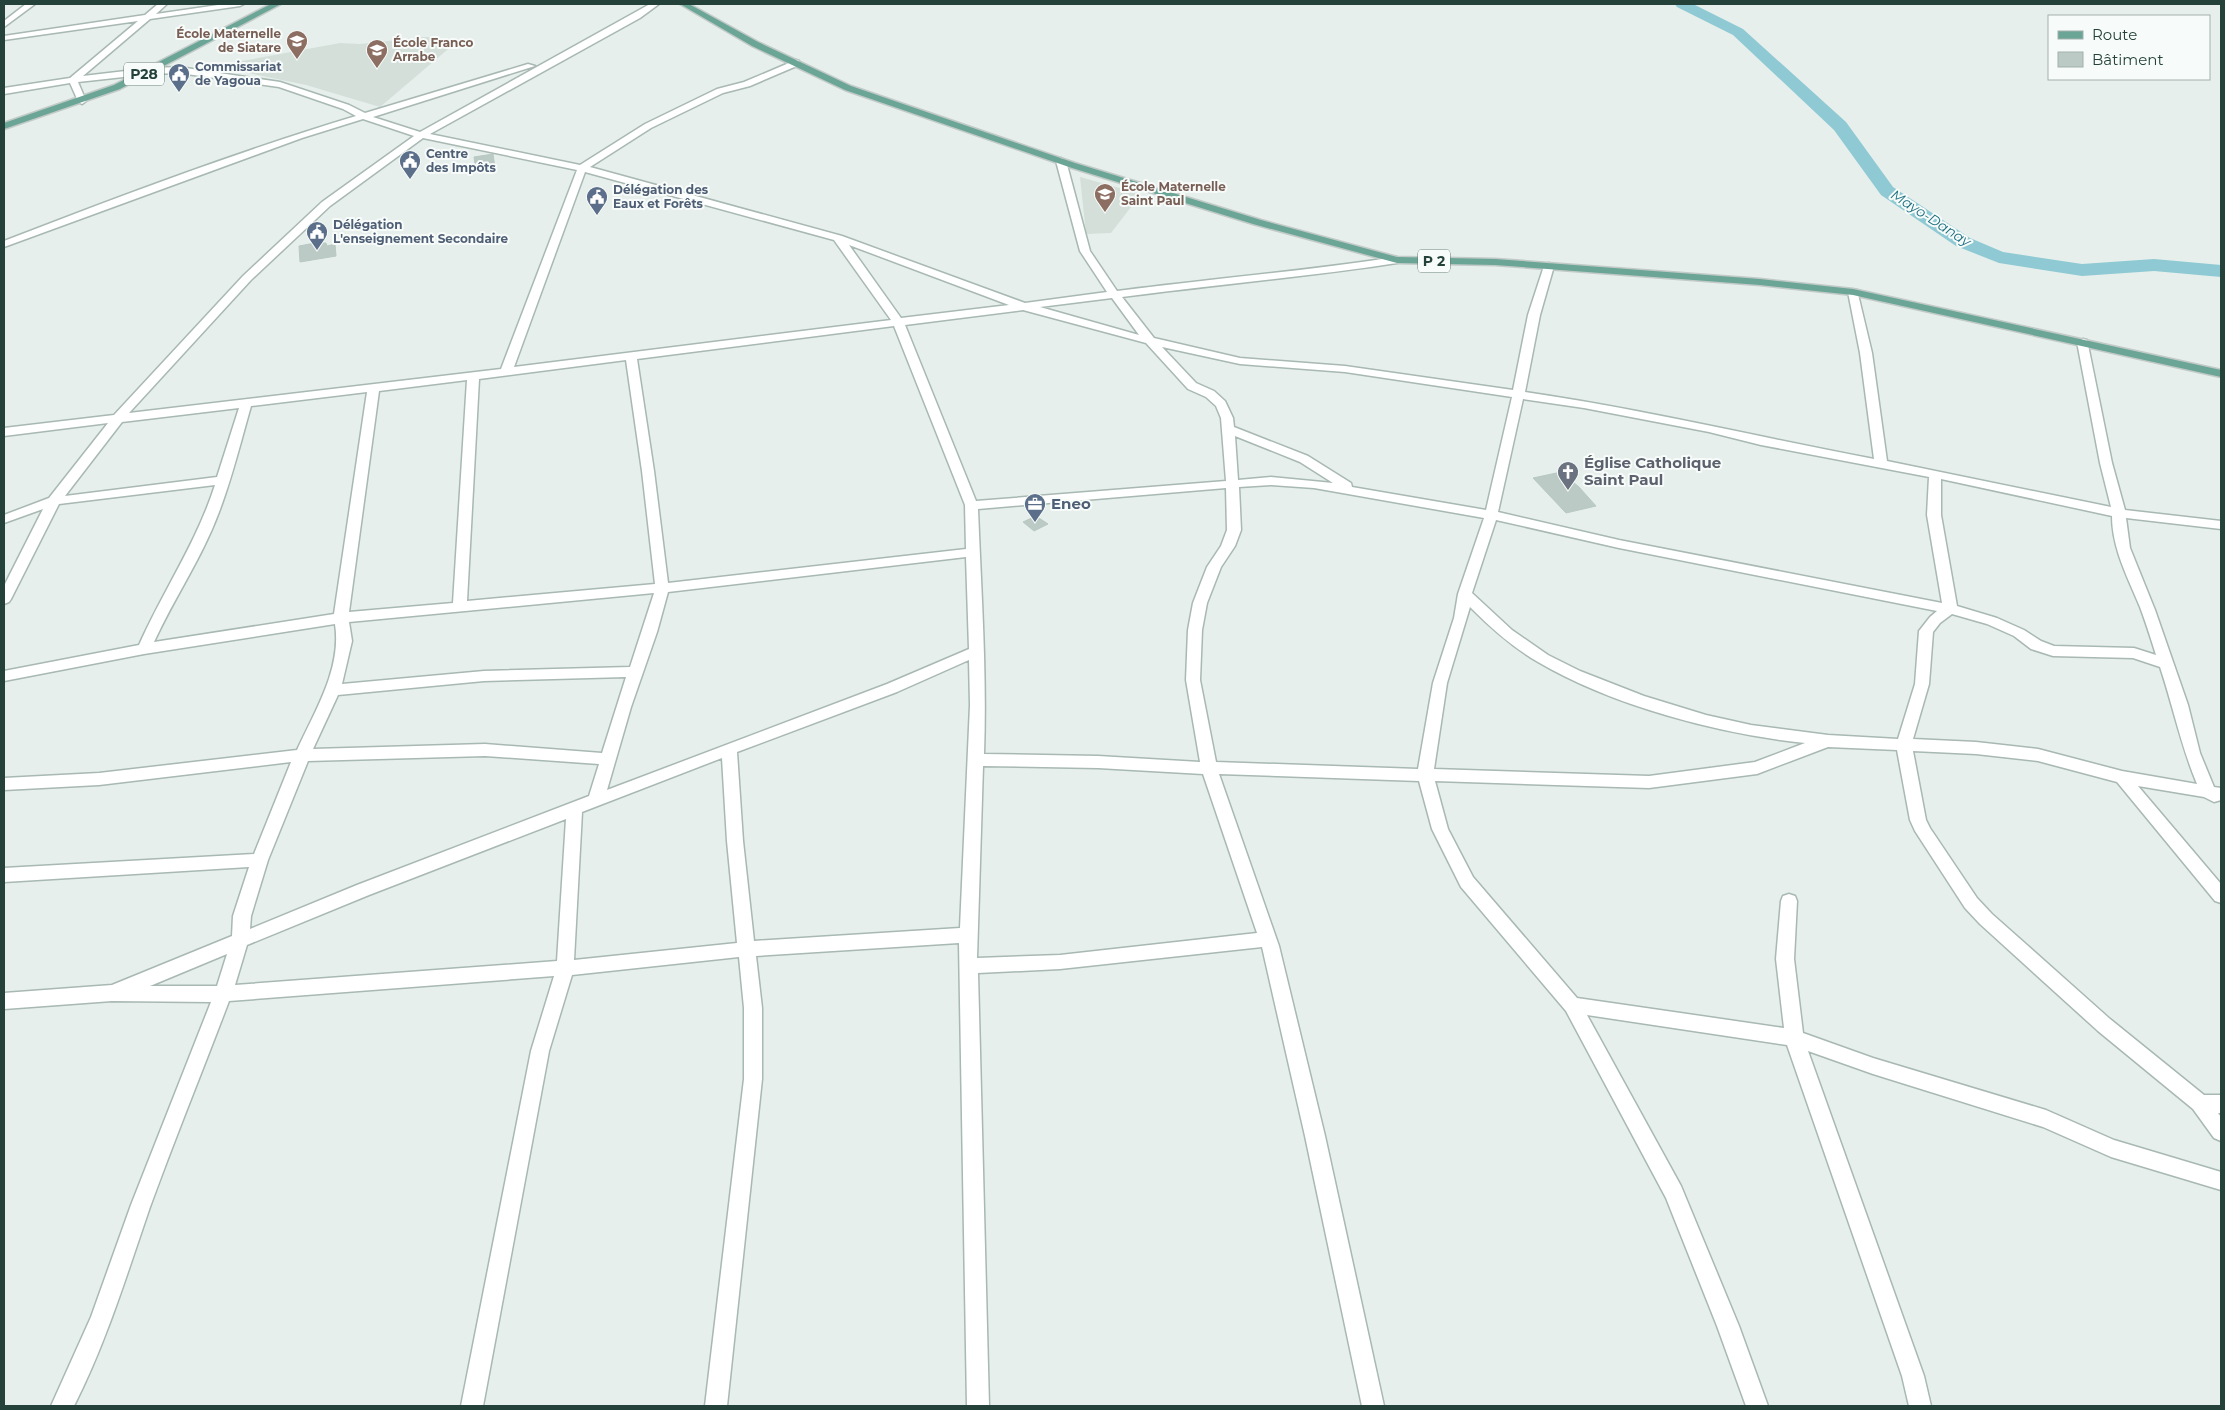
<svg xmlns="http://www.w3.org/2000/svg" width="2225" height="1410" font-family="Montserrat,sans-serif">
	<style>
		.built { fill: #d4dfda }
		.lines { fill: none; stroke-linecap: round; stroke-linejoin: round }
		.river { fill: #8ec9d4; fill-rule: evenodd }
		.building { fill: #bbcac4; stroke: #b8c9c2 }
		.minor-casing { stroke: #a8b8b2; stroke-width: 3 }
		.major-casing { stroke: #c2cac8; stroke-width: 3 }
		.minor { fill: #fff; fill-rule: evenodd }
		.major { fill: #6aa596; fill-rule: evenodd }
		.labels { text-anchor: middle; stroke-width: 4; stroke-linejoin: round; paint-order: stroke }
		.far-education-label { font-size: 12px; font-weight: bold; fill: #785e54; stroke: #f7fbf9; text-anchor: start }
		.far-service-label { font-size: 12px; font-weight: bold; fill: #4e5e75; stroke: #f7fbf9; text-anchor: start }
		.shield { fill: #f7fbf9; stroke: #637a73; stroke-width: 1 }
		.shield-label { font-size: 14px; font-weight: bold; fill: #24423a }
		.far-water-label { font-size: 14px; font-style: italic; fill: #1c6f80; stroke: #f7fbf9 }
		.worship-label { font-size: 15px; font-weight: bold; fill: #5b616d; stroke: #f7fbf9; text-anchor: start }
		.service-label { font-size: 15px; font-weight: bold; fill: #4e5e75; stroke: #f7fbf9; text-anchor: start }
	</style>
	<rect width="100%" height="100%" fill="#e6efeb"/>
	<path class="built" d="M424,37l36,2 -80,68 -74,-22 -91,-19 125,-23 20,1z
		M1080,177l61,17 -30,39 -25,1z"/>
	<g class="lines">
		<path class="river" d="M1675,4h18l50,25 103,93 47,65 77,51 33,14 79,12 72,-5 67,6v12l-67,-6 -72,5 -83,-13 -43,-17 -75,-51 -47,-65 -101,-95 -56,-28z"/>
	</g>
	<path class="building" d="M493,154l2,14 -19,3 -2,-14z
		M315,243h11l1,3 8,-2 1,12 -36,6 -1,-16z
		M1561,472l18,15 17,19 -30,7 -33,-35z
		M1036,516l12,8 -14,7 -11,-9z"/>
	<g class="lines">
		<g class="minor-casing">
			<path id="minor" d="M26,4h9l-31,23v-6z
				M158,4h9l-11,10 69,-10h19l-4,2 -90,13 -67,57 68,-8 28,-1 101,15 69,23 16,8 163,-49 7,2 -162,51 47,15 230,-128h9l-19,14 -210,116 150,31 65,-41 72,-35 27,-7 52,-22 3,1v4l-49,21 -27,7 -72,35 -61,39 252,69 183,67 82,-11 -27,-41 -24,-90 5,-3 5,3 24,90 27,40c94,-12 187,-20 280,-34l5,3 -5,3c-91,14 -183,22 -275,34l32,41 86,20 105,8 168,24 15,-75 16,-49 5,-3 5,3 -14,49 -15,77c117,17 233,45 349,67l-14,-106 -12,-61 1,-2h8l15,63 15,108 224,46 -11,-44 -23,-121 6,-3 4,1 25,123 13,47 96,11v8l-95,-11 4,30 25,62 33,95 12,48 14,34 7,1v12l-7,2 -10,-5 -66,-11 83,98v19l-6,-2 -98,-119 -79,-21 -62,-7 -63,-3 13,69 4,8 47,70 15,16 118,105 94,76h17v18h-3l3,4v24l-7,-3 -21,-29 -95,-78 -118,-107 -15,-16 -50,-77 -5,-11 -13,-70 -69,-3 -71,27 -108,14 -214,-7 13,48 25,48 104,121 207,30 -8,-69 5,-58 2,-5 6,-2 6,2 2,5 -3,58 9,74 70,25 173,52 68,30 107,32v18l-110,-33 -68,-30 -170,-53 -65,-23 116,325 7,30h-22l-7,-30 -115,-331 -200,-30 94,171 58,140 29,80h-22l-29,-80 -51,-128 -100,-187 -105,-124 -29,-58 -13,-48 -200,-7 60,172 46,190 59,270h-22l-57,-270 -43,-189 -202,22 -82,4 11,433h-22l-8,-463 -203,13 6,52v71l-35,327h-22l39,-327v-71l-5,-51 -167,18 -23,76 -66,355h-22l70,-355 23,-75 -325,25c-26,69 -54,137 -79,206 -23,67 -44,136 -76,199h-23l40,-89 40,-112 80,-203 -99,-1 -108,8v-16l108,-8 120,-49 1,-20 16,-49 -245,15v-14l250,-14 37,-92 -192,23 -95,5v-12l95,-5 198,-23c18,-39 45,-82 38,-126l-191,30 -140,27v-10l135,-26c24,-54 58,-103 76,-160l-156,19 -48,95 -2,3 -5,2v-18l39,-77 -39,14v-8l45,-17 59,-75 -104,13v-8l110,-13 129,-139 79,-74 92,-66 -51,-17 -61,19 -298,109v-6c116,-45 233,-89 352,-125l-13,-7 -64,-22 -100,-14 -28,1 -73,8 8,19 -4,3 -4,-3 -8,-18 -66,11v-6l66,-10 68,-57 -134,19v-4l141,-21zM423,138l154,32 -76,199 -372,44 122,-133 79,-74zM585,172l249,68 57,80 -377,47zM849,245l160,60 -108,13zM1112,298l27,37 -99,-28zM1023,310l123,33 42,46 18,8 10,9 5,12 5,63 -250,20 -71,-176zM894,326l71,179 1,44 -298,34 -14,-112 -17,-112zM1162,347l78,17 105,8 167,25 -26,113 -134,-23 -1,-4 -43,-27 -74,-29 -1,-9 -8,-17 -11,-10 -18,-8zM626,360l16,111 13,113 -188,17 12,-222zM467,380l-14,223 -104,9 30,-221zM367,392l-33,222 -180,28c20,-44 48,-84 65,-130 13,-34 22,-71 32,-106zM1523,399l61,9 125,24 52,13 168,32 -2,38 15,88 -323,-63 -121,-28zM239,408l-22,69 -152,19 57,-74zM1235,436l65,26 33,21 -62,-6 -33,3zM1941,479l171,37c0,32 16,62 28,91 6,16 11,32 16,48l-22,-7 -80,-2 -13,-5 -17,-11 -27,-12 -40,-12 -16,-91zM1271,485l43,3 170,30 -26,76 -4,24 -21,65 -15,86 -202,-7 -16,-82 2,-50 5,-27 14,-36 14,-21 6,-16 -2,-43zM1226,488l1,42 -6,16 -14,21 -14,36 -5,27 -2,50 14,82 -102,-6 -114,-2c3,-82 -3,-164 -6,-245zM1496,520l123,28 318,63 -7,6 -11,14 -4,53 -17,55 -70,-4 -77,-10 -45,-10 -62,-19 -64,-25 -32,-16 -36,-25 -40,-37zM966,557l3,92 -82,35 -280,106 24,-83 26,-75 11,-40zM654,593l-24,74 -146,4 -142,13 10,-43 -3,-19zM1470,607c21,21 42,40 68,55 75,44 181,72 267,81l-50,19 -106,14 -215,-7 13,-86zM1952,614l35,10 27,12 17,13 22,7 80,2 27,9c13,39 21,79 37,117l-75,-13 -84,-22 -62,-7 -63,-3 16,-55 4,-52 7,-9zM969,660l1,45 -10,223 -206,13 -11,-100 -6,-89 160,-60zM626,677l-24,76 -117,-9 -172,5 25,-54 146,-14zM485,756l114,8 -10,32 -232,89 -107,44 1,-13 17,-56 40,-99zM722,758l5,83 10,102 -163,17 8,-148zM983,766l115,2 105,6 54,159 -197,22 -83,3zM566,819l-9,142 -322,24 12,-40 122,-50zM227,954l-10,32h-67z"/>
		</g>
		<g class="major-casing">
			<path id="major" d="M271,4h10l-161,85 -116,40v-6l110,-38z
				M680,4h9l69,38 93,44 224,77 186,57 136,37 98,2 265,20 93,10 368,81v7l-368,-82 -93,-10 -265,-20 -98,-2 -144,-39 -184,-57 -224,-77 -93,-44z"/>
		</g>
		<use href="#minor" class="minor"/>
		<use href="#major" class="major"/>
	</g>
	<defs>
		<g id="school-pin" transform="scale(1.125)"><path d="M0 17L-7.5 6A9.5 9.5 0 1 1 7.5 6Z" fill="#8d6e63" stroke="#f7fbf9"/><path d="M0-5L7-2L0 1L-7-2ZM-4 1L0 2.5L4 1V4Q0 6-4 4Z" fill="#fff"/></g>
		<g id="civic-pin" transform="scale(1.125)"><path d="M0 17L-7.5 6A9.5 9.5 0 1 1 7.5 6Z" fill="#5c6f8a" stroke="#f7fbf9"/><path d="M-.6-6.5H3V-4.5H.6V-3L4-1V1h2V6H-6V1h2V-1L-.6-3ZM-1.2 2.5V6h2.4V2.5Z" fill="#fff"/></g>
		<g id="church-pin" transform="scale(1.125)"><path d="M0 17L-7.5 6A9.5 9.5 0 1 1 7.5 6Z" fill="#6b7280" stroke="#f7fbf9"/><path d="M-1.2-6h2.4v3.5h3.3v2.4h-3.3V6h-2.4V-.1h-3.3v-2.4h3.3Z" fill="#fff"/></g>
		<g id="office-pin" transform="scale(1.125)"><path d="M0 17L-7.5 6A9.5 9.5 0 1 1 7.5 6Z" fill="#5c6f8a" stroke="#f7fbf9"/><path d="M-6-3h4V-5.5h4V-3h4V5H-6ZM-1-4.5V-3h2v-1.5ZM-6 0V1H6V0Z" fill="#fff"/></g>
	</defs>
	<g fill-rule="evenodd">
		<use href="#school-pin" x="297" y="41"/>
		<use href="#school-pin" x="377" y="50"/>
		<use href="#civic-pin" x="179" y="74"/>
		<use href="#civic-pin" x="410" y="161"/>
		<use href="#school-pin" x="1105" y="194"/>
		<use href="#civic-pin" x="597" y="197"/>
		<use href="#civic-pin" x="317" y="232"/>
		<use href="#church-pin" x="1568" y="472"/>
		<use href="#office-pin" x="1035" y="504"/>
	</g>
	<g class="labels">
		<g class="far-education-label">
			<text x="281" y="38" text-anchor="end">École Maternelle<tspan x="281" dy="14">de Siatare</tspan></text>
			<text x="393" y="47">École Franco<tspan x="393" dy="14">Arrabe</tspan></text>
			<text x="1121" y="191">École Maternelle<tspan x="1121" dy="14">Saint Paul</tspan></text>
		</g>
		<g class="far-service-label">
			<text x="195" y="71">Commissariat<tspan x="195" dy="14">de Yagoua</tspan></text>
			<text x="426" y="158">Centre<tspan x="426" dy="14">des Impôts</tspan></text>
			<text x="613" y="194">Délégation des<tspan x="613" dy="14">Eaux et Forêts</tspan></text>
			<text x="333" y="229">Délégation<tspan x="333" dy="14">L'enseignement Secondaire</tspan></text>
		</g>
		<g class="shield">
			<rect x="124" y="62.5" width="40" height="23" rx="4"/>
			<rect x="1418" y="249.5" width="32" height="23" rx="4"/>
		</g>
		<g class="shield-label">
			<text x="144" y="79">P28</text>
			<text x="1434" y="266">P 2</text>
		</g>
		<g class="far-water-label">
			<text transform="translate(1931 218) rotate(33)" y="5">Mayo-Danay</text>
		</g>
		<g class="worship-label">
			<text x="1584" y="468">Église Catholique<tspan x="1584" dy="17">Saint Paul</tspan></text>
		</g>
		<g class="service-label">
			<text x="1051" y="509">Eneo</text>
		</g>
	</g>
	<rect width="2225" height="1410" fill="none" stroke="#24423a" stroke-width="10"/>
	<rect x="2048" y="15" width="162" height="65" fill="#f7fbf9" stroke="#a3b1ad"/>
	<rect x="2058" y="31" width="25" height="8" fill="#6aa596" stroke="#a3b1ad"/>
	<text x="2092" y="40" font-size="15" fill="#24423a">Route</text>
	<rect x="2058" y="52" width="25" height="15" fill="#bbcac4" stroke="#a3b1ad"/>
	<text x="2092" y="65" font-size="15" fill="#24423a">Bâtiment</text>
</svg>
